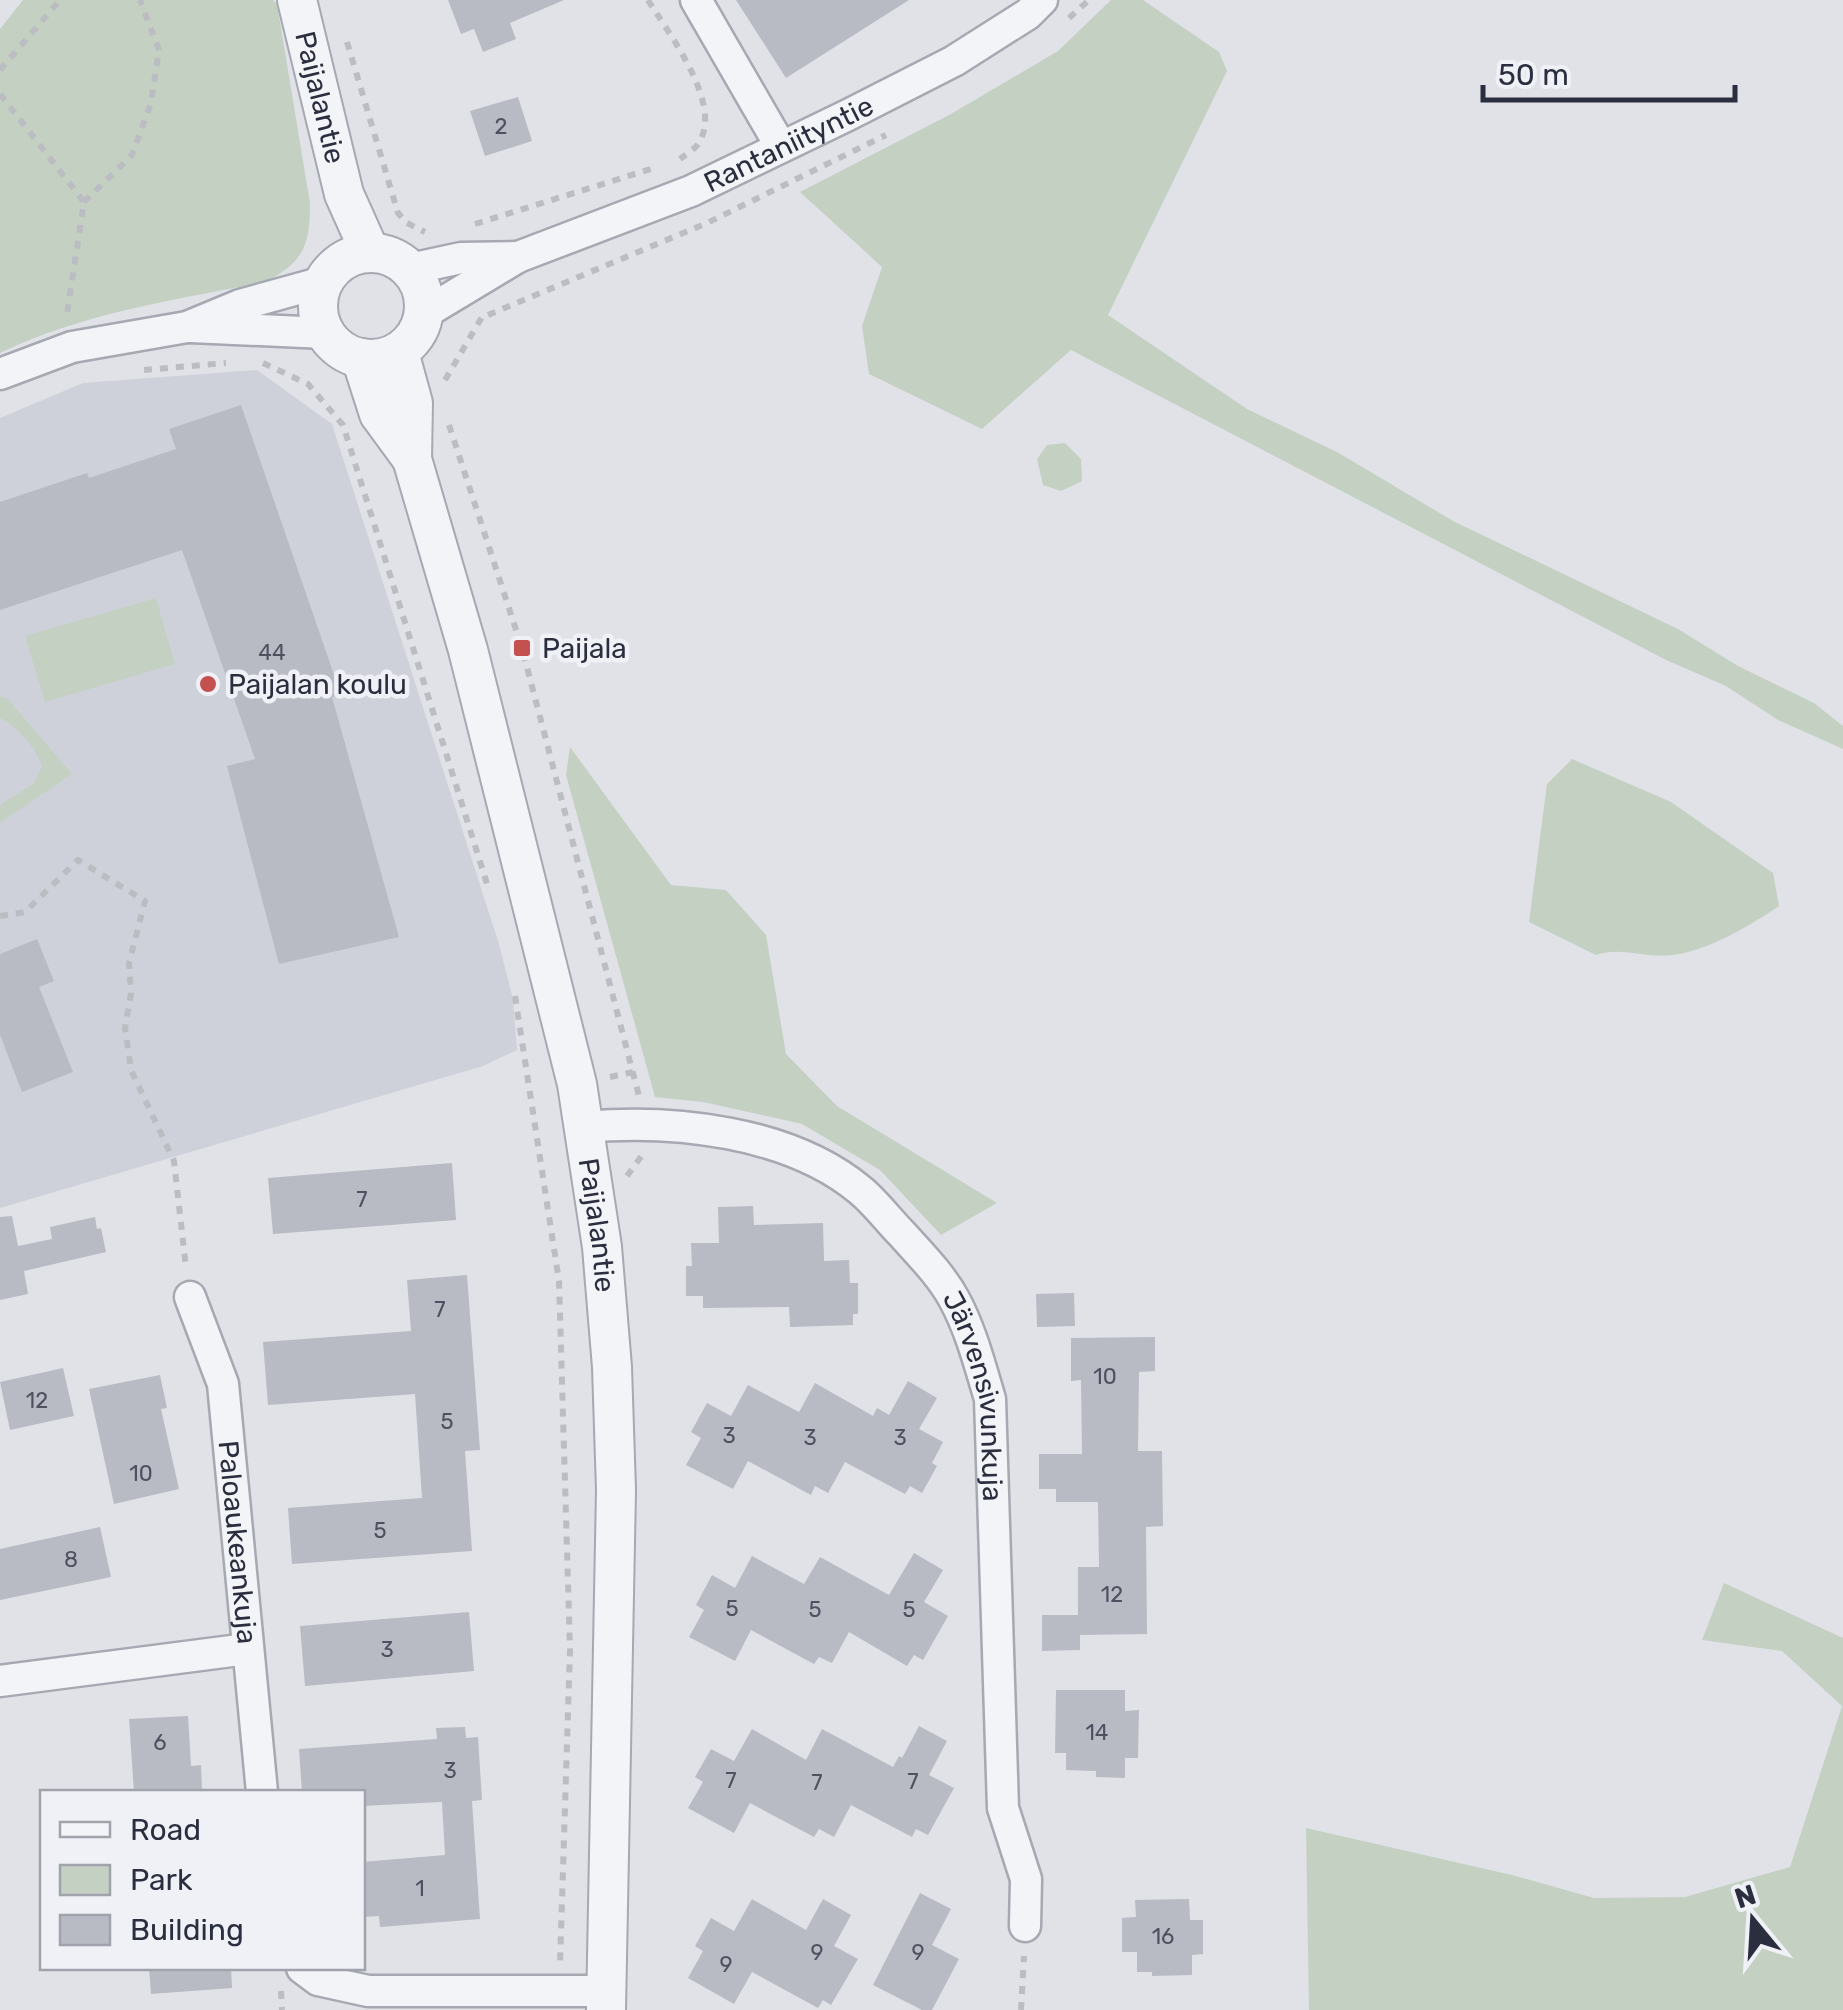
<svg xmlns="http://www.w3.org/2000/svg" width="1843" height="2010" font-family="Rubik,sans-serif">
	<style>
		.built { fill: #cfd1da }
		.green { fill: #c4d1c2 }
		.building { fill: #b8bbc4 }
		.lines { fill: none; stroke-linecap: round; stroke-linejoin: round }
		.minor-casing { stroke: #a6a8b2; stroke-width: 35 }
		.tertiary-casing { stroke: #a6a8b2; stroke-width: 42 }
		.path { stroke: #bbbdc3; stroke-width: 6; stroke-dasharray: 8 8; stroke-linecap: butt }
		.minor { stroke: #f3f4f7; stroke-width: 30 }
		.tertiary { stroke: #f3f4f7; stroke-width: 38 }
		.poi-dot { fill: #c3514f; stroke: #f0f1f6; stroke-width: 4 }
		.labels { text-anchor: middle; stroke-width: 9; stroke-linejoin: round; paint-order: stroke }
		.number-label { font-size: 22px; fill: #4e5160 }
		.street-label { font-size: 28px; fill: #2a2e3e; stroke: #f0f1f6 }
		.poi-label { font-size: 28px; fill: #2a2e3e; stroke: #f0f1f6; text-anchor: start }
	</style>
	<rect width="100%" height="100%" fill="#e0e2e8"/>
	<path class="built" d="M257,370l75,54 167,520 14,55 4,51 -34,16 -483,142v-790l83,-35z"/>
	<path class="green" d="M23,0h250l4,4 33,199c0,43 -6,59 -45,79 -90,18 -182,31 -265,71v-324z
		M1111,0h32l76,52 8,19 -119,244 139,94 90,43 116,69 225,108 60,37 76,37 29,23v23l-65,-29 -52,-34 -60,-26 -595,-310 -89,79 -113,-55 -7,-48 20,-59 -82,-75 151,-78 107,-63z
		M1065,443l16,16 1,22 -21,10 -18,-6 -6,-26 10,-14z
		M156,598l19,66 -130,38 -20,-66z
		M0,696l8,3 64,75 -72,49v-18l34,-22 8,-17c-6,-18 -25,-40 -42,-48z
		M570,747l101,138 55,5 40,45 20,119 51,52 160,97 -56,32 -61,-65 -78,-46 -99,-22 -48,-5 -89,-322z
		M1572,759l99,43 102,71 6,33c-28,19 -71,45 -106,49 -27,4 -51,-9 -77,0l-67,-33 18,-138z
		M1724,1583l119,55v372h-534l-3,-182 206,47 82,23 91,-1 105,-30 52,-161 -60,-55 -80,-11z"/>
	<path class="building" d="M448,0h116l-54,23 6,16 -33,13 -9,-23 -13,5z
		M736,0h173l-123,78z
		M518,97l14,44 -47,15 -15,-45z
		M241,405l100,290 -9,2 67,240 -120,27 -52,-198 28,-7 -73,-209 -182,60v-108l87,-29 2,5 87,-29 -7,-20z
		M37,939l17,42 -15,6 34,85 -51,20 -22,-57v-81z
		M452,1163l4,57 -183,14 -5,-56z
		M753,1206l1,19 69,-2 1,38 25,-1 1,23h8v31h-5v11l-63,2 -1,-20 -86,1v-12h-17v-30h6l-1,-23h28l-1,-36z
		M12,1216l6,30 34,-7 -2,-12 45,-10 2,12 4,-1 5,24 -82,19 4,23 -28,6v-83z
		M467,1275l13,175 -15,1 7,100 -180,13 -4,-56 134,-10 -7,-104 -147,11 -5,-63 148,-11 -4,-51z
		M1074,1293l1,33 -38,1 -1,-33z
		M1155,1337v34l-16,1 -1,79h24l1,75 -17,1 1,107 -67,1v15l-38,1v-36h36v-48h21l-1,-65h-42v-13h-17v-35h43l-1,-74 -10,1v-43z
		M63,1368l11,48 -64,14 -10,-48z
		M160,1375l7,33 -6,1 18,80 -65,15 -25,-115z
		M908,1381l29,17 -18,31 24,13 -11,21 5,3 -15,27 -12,-7 -5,8 -60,-32 -17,31 -13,-7 -4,9 -63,-34 -15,28 -47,-24 15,-27 -10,-6 16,-29 24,13 17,-31 51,27 16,-29 58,33 4,-8 12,7z
		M100,1527l11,50 -111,23v-51z
		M914,1553l29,17 -19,32 24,14 -25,44 -9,-5 -7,11 -58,-34 -17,31 -13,-6 -5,7 -63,-34 -16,31 -46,-24 15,-27 -8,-5 16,-30 23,13 17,-32 52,28 16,-27 69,38z
		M469,1612l5,59 -169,15 -5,-60z
		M1056,1690h69v21l14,-1 -1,48h-13v20l-29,-1v-6l-30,-1v-17h-11z
		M188,1716l3,50 10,-1 1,27h-68l-5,-73z
		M919,1726l28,15 -18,34 25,13 -26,47 -12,-6 -4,8 -61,-32 -17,32 -15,-8 -5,8 -64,-34 -16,30 -46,-25 15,-26 -8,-5 16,-28 23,12 18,-32 54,31 16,-31 71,38 6,-11 3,2z
		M465,1727l1,11 12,-1 4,63 -10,1 8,118 -100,8 -1,-11 -17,1v-55l83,-7 -3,-53 -80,4v-14h-60l-3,-43 138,-10 -1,-11z
		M920,1893l31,16 -19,36 27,14 -27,51h-10l-49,-25z
		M752,1899l54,31 17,-31 28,16 -17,31 24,13 -27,46 -8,-5 -5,8 -66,-36 -18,32 -46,-26 15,-27 -8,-5 16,-28 23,13z
		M1189,1899l1,21h13v34l-11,1v20l-40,1v-4h-15v-20h-15v-34l14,-1 -1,-17z
		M149,1968h82l1,20 -81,6z"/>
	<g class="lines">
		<g class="minor-casing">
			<g id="minor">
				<path d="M696,0l85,147"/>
				<path d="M410,269l51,-11 57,-1"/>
				<path id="s1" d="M425,313l93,-56 173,-66 157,-76 106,-54 74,-47 14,-14"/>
				<path d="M190,327l135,6"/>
				<path d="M0,374l72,-27 115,-20 53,-22 83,-23"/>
				<path id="s2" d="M584,1127c88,-8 205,4 276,63 15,12 28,30 42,44 18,20 39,41 52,65 17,31 26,67 36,100l13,409 23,71 -1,47"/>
				<path id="s3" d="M190,1297l33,87 39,408"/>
				<path d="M0,1681l247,-32"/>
				<path d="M302,1968l16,12 50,11h239"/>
			</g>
		</g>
		<g class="tertiary-casing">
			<g id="tertiary">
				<path id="s4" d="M297,0l47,194 26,58"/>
				<circle cx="371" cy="306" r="53"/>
				<path id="s5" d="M399,352l14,51 -1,56 56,191 109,434 25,163 10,120 4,123 -10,520"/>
				<path d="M361,358l18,56 33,45"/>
			</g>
		</g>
		<path class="path" d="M648,0c20,33 77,105 50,144 -3,5 -13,11 -18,15
			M1069,18l20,-18
			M347,42l51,171 9,10 18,9
			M0,70l60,-70
			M0,94l84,108 -18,118
			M84,202l48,-47 19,-52 8,-53 -19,-50
			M475,224l179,-56
			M488,315l219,-92 179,-88
			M263,363l45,21 35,41 145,462
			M144,370l82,-7
			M445,380l37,-63 -1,-4
			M449,425l73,223 117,448
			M0,916l25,-4 53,-52 67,41 -16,62 2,30 -6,35 6,42 43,91 12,107
			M515,996l44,285 11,369 -10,314
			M610,1077l23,-5
			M627,1176l16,-22
			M281,1991l1,19
			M1021,2010l3,-54"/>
		<use href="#minor" class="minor"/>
		<use href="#tertiary" class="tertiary"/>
	</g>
	<g class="poi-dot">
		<rect x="512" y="638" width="20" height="20" rx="5"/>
		<circle cx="208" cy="684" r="10"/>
	</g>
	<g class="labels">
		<g class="number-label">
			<text x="501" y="134">2</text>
			<text x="272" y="660">44</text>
			<text x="362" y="1207">7</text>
			<text x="440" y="1317">7</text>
			<text x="1105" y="1384">10</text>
			<text x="37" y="1408">12</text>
			<text x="447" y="1429">5</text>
			<text x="729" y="1443">3</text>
			<text x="810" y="1445">3</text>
			<text x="900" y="1445">3</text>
			<text x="141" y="1481">10</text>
			<text x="380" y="1538">5</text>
			<text x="71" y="1567">8</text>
			<text x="1112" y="1602">12</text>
			<text x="732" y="1616">5</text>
			<text x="815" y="1617">5</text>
			<text x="909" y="1617">5</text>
			<text x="387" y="1657">3</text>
			<text x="1097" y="1740">14</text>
			<text x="160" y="1750">6</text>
			<text x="450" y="1778">3</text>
			<text x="731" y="1788">7</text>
			<text x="913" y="1789">7</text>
			<text x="817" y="1790">7</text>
			<text x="420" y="1896">1</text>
			<text x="1163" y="1944">16</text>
			<text x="817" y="1960">9</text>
			<text x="918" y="1960">9</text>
			<text x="726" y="1972">9</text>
		</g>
		<g class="street-label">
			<text dy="10" stroke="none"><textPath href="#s4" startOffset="100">Paijalantie</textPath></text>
			<text dy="10" stroke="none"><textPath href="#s1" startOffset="402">Rantaniityntie</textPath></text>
			<text dy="10" stroke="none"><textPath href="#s5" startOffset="898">Paijalantie</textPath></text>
			<text dy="10" stroke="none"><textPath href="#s2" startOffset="535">Järvensivunkuja</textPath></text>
			<text dy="10" stroke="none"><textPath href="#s3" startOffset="252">Paloaukeankuja</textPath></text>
		</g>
		<g class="poi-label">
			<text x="542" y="658">Paijala</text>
			<text x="228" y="694">Paijalan koulu</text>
		</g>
	</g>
	<rect x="40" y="1790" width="325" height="180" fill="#f0f1f6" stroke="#a1a3ac" stroke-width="2.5"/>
	<rect x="60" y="1822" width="50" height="15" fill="#f3f4f7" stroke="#a1a3ac" stroke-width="2.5"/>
	<text x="130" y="1840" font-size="30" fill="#2a2e3e">Road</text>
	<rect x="60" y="1865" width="50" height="30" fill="#c4d1c2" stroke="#a1a3ac" stroke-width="2.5"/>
	<text x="130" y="1890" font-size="30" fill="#2a2e3e">Park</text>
	<rect x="60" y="1915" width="50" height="30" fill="#b8bbc4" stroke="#a1a3ac" stroke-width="2.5"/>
	<text x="130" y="1940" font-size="30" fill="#2a2e3e">Building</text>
	<g transform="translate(1753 1920) rotate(342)" stroke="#f0f1f6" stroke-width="8" paint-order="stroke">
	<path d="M0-8L18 38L0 25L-18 38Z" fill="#2a2e3e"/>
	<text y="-15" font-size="28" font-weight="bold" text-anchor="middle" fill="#2a2e3e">N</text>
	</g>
	<path d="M1483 85v15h252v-15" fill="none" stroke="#2a2e3e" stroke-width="5"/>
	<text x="1498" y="85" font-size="30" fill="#2a2e3e" stroke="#f0f1f6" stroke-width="8" paint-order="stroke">50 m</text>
</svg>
